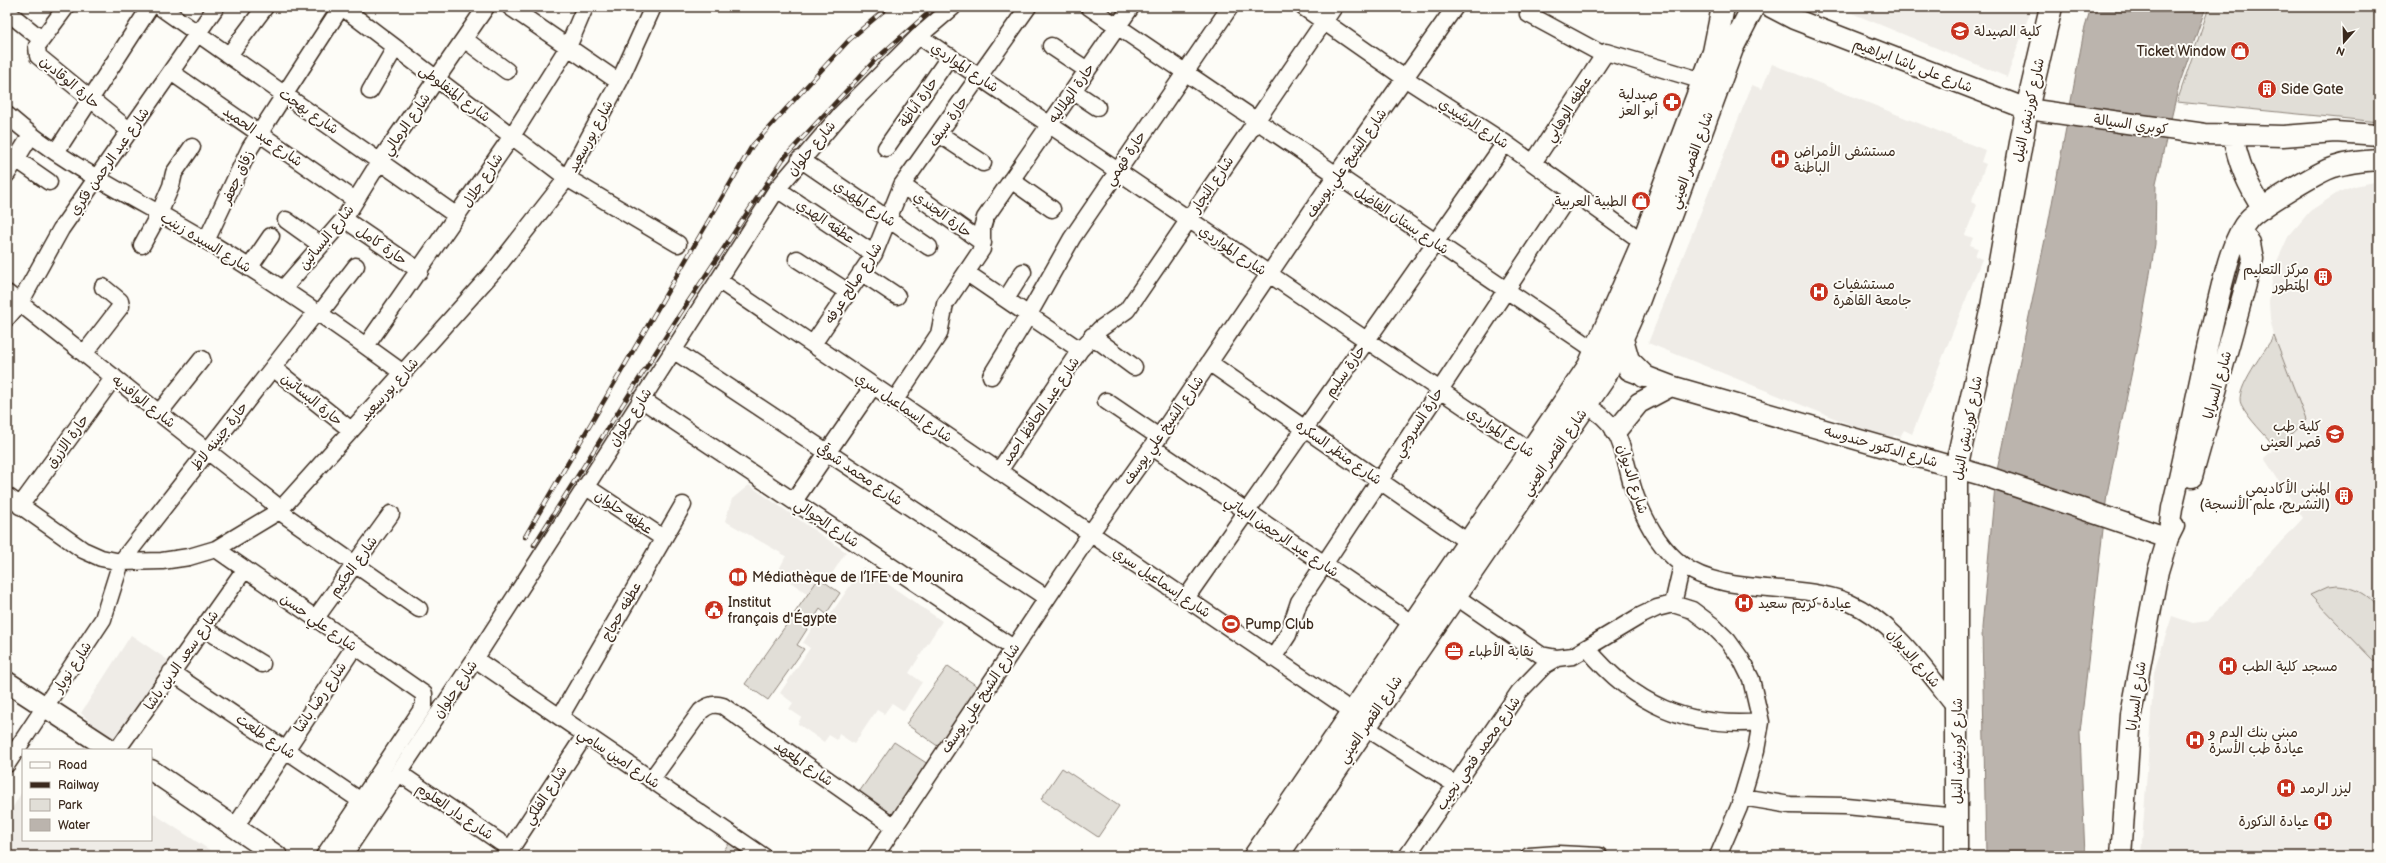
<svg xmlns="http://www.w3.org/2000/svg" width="2386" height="863" font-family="'Balsamiq Sans','Playpen Sans Arabic',sans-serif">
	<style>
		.built { fill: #efece7 }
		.green { fill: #e1ded7; stroke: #8e847a }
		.water { fill: #bbb4ad; stroke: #887d74 }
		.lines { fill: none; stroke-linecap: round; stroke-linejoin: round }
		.minor-casing { stroke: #3b2a1e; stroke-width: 19 }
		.major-casing { stroke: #3b2a1e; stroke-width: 23 }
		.highway-casing { stroke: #3b2a1e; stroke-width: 25 }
		.minor { stroke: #fdfcf7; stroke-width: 16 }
		.major { stroke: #fdfcf7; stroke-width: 20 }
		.highway { stroke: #fdfcf7; stroke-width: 22 }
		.rail-casing { stroke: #3b2a1e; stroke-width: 4.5 }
		.rail { stroke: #fdfcf7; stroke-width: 3; stroke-dasharray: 9; stroke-linecap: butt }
		.labels { text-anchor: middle; stroke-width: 4; stroke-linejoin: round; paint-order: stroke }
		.poi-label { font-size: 14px; fill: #3b2a1e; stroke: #fdfcf7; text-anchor: start }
		.street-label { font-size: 14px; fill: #3b2a1e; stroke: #fdfcf7 }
	</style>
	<rect width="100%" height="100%" fill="#fdfcf7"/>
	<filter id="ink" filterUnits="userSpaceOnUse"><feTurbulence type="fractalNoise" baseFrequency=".025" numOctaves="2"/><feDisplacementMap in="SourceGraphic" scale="8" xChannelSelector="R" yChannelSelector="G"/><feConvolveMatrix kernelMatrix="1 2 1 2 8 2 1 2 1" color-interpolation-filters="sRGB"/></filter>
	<g filter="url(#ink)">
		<path class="built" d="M1837,7h195l-25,70z
			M1772,64l213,86 -4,12 5,2 -15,38 6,3 -12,30 8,3 -3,7 8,3 -3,8 7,3 -70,175 -8,-4 -4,7 -6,-2 -3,6 -243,-98 104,-258 10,4z
			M2379,181v675h-238l13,-184 18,-56 21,7 15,-2 95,-103 -39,-60 42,-38 -32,-84 -4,-17 -1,-17 5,-34 14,-31 22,-26 29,-19 16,-6z
			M749,485l97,67 -16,25 -7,-4 -15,21 -31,-21 9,-17 -61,-35 7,-22z
			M863,567l79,54 -33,52 13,9 -18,29 -12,-8 -8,11 -7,-4 -23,34 -15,-10 -2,6 -8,-5 -5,7 -26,-18 3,-7 -12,-8 4,-6 -13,-10 30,-45 -7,-5 16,-26 7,4z
			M131,635l47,32 -62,80 -35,-34z
			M23,790v50h128v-28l68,44h-212v-39z"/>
		<path class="green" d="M2209,7h170v115l-202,-20z
			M2274,336l32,84 -30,28c-11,-14 -27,-28 -35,-44 -7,-14 25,-55 33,-68z
			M819,578l21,15 -14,21 -6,-5 -23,36 7,4 -36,51 -23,-16z
			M2337,586c17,1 34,8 42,25v43l-5,7 -64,-66 18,-8z
			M948,666l32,22 -41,59 -33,-23z
			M894,742l37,24 -38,55 -36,-26z
			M1062,768l57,38 -21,31 -57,-38z
			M729,843l16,13h-25z"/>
		<path class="water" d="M2091,7h115l-27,78 -23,98 -1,61 -13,78 -35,172 -27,239 5,123h-99l-4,-228 14,-153 52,-250 36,-194z"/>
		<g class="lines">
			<g class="minor-casing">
				<path id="minor" d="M66,7l-29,39 1,10 92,75
					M160,7l297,209
					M342,7l225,171 111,66
					M510,7l109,75
					M1089,7l507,344
					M1303,7l103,72 99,64 138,99
					M10,14l31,25
					M1528,14l74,40
					M919,36l621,422
					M464,39l43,32
					M1051,46l36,24
					M229,55l36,-48
					M171,72l184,128
					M370,91l25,-43
					M1073,91l24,16
					M7,115c59,52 132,85 200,126 67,41 132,85 196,132
					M939,134l44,29
					M886,148l64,-92
					M56,152l94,-145
					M16,159l33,23
					M800,159l129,88
					M1533,163l73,-111 97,29
					M7,174l24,-39
					M1011,180l41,29
					M902,185l81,58
					M777,189l97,65
					M344,219l76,52
					M286,220l35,25
					M206,241l44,-93 91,-141
					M142,245l17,-31 12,-28 3,-13 18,-26
					M797,259l51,33
					M249,268l22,-32
					M861,272l36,24
					M967,273l113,77
					M718,280l635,432
					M283,289l61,-70 36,-58 106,-154
					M7,293l274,216
					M1006,299l17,-27
					M320,313l36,-47
					M7,318l13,-15 41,-74 155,-222
					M1092,336l42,31
					M813,344l61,-90 28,-69 126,-178
					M366,346l146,-210 56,-89 17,-40
					M673,350l374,248
					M84,354l37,-48 -1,-5 -17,-14
					M1210,363l258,179
					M273,368l78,62
					M991,376l38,-62 43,-76 158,-231
					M641,399l372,249
					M895,400l44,-66 6,-30 37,-55v-21l3,-10 146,-211
					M1106,401l53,36
					M1586,406c41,19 36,54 50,91 10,26 23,50 45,67 43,33 117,17 167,38 49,22 76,67 109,107
					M159,413l43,-54
					M1152,447l261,177
					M999,471l81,-121 20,-21 27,-19 207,-303
					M585,486l78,52
					M7,496l76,54 18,8 20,4 41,-1 27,-4 27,-8 63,-38 215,-240 73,-93 52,-96 34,-75
					M794,501l79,-115
					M20,506l94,-129
					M279,511l140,98
					M216,549l208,145v12l-100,150
					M1455,596l86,59 16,3 16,-2 67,-40 17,-8 16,-4 19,6 20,15 16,16 13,18 10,20 10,43 -5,28 -17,57 -21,49
					M1186,598l319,-455
					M1673,604l9,-39
					M315,619l76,-105
					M203,628l59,36
					M1587,648c47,57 100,80 174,74
					M1273,658l15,-23 11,-33 273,-411
					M475,659l288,197
					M171,672l190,129
					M560,717l123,-212
					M1365,727l91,58
					M117,750l128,-181
					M7,764l96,-145 18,-57 196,-251
					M399,773l111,76
					M651,780l50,-69c7,-6 13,-8 22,-5l172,121
					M1742,797l48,8 56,1 111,11
					M235,827l119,-180
					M343,856l132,-197 302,-470 64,-75 78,-78 34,-29
					M506,856l79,-121
					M875,856l215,-322 69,-97 177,-262 119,-168
					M1407,856l112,-164 26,-27 12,-7
					M1529,856l29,-2 41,2"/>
			</g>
			<g class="major-casing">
				<path id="major" d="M1771,7l23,12 233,90 178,25 78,2 52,-4 44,3
					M2233,135c5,28 14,50 30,73
					M1629,370l42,16 314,90 183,62 4,-30c17,-69 29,-139 46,-207 6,-25 14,-63 31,-82 10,-11 71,-48 85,-52 15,-5 30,-6 45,-7
					M1616,431l23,-28 32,-17
					M2192,477l61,-218 -3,-16 -9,-10
					M7,682l104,68
					M151,770l126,86
					M2121,856l10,-141 27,-144 10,-33 6,-12"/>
			</g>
			<g class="highway-casing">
				<path id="highway" d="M1622,339l6,21 16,16
					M1255,856l334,-490 54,-124 71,-190 9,-45
					M1277,856l327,-478 34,-76 95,-256 20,-39
					M1956,856v-388l36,-161 35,-198 24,-102"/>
			</g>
			<use href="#minor" class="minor"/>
			<use href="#major" class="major"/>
			<use href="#highway" class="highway"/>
			<g class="rail-casing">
				<path id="rail" d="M525,537l227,-391 97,-106 39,-33
					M534,545l146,-231 103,-155 92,-99 60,-53"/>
			</g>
			<use href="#rail" class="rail"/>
		</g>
	</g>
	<defs>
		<g id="university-disc" transform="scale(1)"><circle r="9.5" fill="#c8321e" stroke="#fdfcf7"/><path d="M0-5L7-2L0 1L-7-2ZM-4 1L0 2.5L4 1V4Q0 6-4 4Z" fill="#fff"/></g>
		<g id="shop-disc" transform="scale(1)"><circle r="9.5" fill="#c8321e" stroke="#fdfcf7"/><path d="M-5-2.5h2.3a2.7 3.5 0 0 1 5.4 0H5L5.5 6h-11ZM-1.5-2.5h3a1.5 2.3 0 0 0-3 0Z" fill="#fff"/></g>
		<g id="building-disc" transform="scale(1)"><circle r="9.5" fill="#c8321e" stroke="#fdfcf7"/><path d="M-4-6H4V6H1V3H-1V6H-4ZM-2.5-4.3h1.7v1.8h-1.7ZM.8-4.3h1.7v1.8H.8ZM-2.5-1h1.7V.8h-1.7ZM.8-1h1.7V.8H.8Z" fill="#fff"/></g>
		<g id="pharmacy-disc" transform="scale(1)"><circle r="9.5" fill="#c8321e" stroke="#fdfcf7"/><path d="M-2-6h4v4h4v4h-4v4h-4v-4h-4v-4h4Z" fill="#fff"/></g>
		<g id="hospital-disc" transform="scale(1)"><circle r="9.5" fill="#c8321e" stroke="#fdfcf7"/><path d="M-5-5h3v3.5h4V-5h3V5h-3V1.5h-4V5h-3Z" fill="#fff"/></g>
		<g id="library-disc" transform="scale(1)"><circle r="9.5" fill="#c8321e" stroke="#fdfcf7"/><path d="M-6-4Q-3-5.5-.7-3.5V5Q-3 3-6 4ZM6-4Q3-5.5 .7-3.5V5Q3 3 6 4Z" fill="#fff"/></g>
		<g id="civic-disc" transform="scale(1)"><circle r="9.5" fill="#c8321e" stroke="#fdfcf7"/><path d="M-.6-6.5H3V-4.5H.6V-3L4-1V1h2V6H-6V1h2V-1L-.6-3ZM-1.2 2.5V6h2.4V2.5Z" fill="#fff"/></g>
		<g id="stadium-disc" transform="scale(1)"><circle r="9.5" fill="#c8321e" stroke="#fdfcf7"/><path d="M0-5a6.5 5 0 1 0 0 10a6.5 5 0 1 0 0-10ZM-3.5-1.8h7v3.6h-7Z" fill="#fff"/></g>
		<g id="office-disc" transform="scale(1)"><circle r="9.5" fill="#c8321e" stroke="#fdfcf7"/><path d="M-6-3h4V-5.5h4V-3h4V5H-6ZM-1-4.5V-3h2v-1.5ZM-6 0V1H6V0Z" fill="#fff"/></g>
	</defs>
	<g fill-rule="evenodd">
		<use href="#university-disc" x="1960" y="31"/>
		<use href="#shop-disc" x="2240" y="51"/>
		<use href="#building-disc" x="2267" y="89"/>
		<use href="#pharmacy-disc" x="1672" y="102"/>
		<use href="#hospital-disc" x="1780" y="159"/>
		<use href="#shop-disc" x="1641" y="201"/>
		<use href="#building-disc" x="2323" y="277"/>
		<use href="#hospital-disc" x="1819" y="292"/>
		<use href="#university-disc" x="2335" y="434"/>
		<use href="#building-disc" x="2344" y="496"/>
		<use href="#library-disc" x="738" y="577"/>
		<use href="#hospital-disc" x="1744" y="603"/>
		<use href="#civic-disc" x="714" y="610"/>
		<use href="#stadium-disc" x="1231" y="624"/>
		<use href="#office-disc" x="1454" y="651"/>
		<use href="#hospital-disc" x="2228" y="666"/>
		<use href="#hospital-disc" x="2195" y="740"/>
		<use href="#hospital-disc" x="2286" y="788"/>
		<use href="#hospital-disc" x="2323" y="821"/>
	</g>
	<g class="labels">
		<g class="poi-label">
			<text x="1974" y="36">كلية الصيدلة</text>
			<text x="2226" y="56" text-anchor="end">Ticket Window</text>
			<text x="2281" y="94">Side Gate</text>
			<text x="1658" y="99" text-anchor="end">صيدلية<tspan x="1658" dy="16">أبو العز</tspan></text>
			<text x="1794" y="156">مستشفى الأمراض<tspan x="1794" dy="16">الباطنة</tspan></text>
			<text x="1627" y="206" text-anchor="end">الطبية العربية</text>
			<text x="2309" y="274" text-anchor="end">مركز التعليم<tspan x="2309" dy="16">المتطور</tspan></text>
			<text x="1833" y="289">مستشفيات<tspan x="1833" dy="16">جامعة القاهرة</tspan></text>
			<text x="2321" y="431" text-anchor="end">كلية طب<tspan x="2321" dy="16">قصر العينى</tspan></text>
			<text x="2330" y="493" text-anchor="end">المبنى الأكاديمي<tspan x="2330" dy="16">(التشريح، علم الأنسجة)</tspan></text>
			<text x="752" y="582">Médiathèque de l’IFE de Mounira</text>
			<text x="728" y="607">Institut<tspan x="728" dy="16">français d'Égypte</tspan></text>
			<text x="1758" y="608">عيادة كريم سعيد</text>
			<text x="1245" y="629">Pump Club</text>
			<text x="1468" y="656">نقابة الأطباء</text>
			<text x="2242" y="671">مسجد كلية الطب</text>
			<text x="2209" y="737">مبنى بنك الدم و<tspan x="2209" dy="16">عيادة طب الأسرة</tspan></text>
			<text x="2300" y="793">ليزر الرمد</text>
			<text x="2309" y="826" text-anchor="end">عيادة الذكورة</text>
		</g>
		<g class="street-label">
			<text transform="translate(1913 65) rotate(21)" y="5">شارع على باشا ابراهيم</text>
			<text transform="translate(965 67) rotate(34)" y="5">شارع المواردي</text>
			<text transform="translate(70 82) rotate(40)" y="5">حارة الوقادين</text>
			<text transform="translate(455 93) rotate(37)" y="5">شارع المنفلوطى</text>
			<text transform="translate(1071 93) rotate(-55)" y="5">حارة الهلاليه</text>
			<text transform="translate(918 102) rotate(-55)" y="5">حارة أباظة</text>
			<text transform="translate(1568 109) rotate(-58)" y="5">عطفه الوهابي</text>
			<text transform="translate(2028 110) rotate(-78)" y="5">شارع كورنيش النيل</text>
			<text transform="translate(309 111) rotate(35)" y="5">شارع بهجت</text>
			<text transform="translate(948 121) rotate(-55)" y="5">حارة سيف</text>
			<text transform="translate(1474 123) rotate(33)" y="5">شارع الرشيدي</text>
			<text transform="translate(406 124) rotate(-55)" y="5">شارع الرمالي</text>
			<text transform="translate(2131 124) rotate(8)" y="5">كوبري السيالة</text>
			<text transform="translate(263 136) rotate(35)" y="5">شارع عبد الحميد</text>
			<text transform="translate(590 136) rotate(-62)" y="5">شارع بورسعيد</text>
			<text transform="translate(811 148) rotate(-50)" y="5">شارع حلوان</text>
			<text transform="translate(1125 158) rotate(-56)" y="5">حارة فهمي</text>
			<text transform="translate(1691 160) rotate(-70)" y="5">شارع القصر العيني</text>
			<text transform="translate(109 161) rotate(-55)" y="5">شارع عبد الرحمن فكري</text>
			<text transform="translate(1346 163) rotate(-55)" y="5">شارع الشيخ علي يوسف</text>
			<text transform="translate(237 177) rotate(-65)" y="5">زقاق جعفر</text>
			<text transform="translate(482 180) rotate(-56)" y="5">شارع جلال</text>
			<text transform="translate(1212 184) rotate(-56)" y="5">شارع النجار</text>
			<text transform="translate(865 203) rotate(34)" y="5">شارع المهدي</text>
			<text transform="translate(943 214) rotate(36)" y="5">حارة الجندي</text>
			<text transform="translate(1402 220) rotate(34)" y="5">شارع بستان الفاضل</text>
			<text transform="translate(826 221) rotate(34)" y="5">عطفه الهدي</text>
			<text transform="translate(326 237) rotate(-51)" y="5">شارع البساتين</text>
			<text transform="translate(206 242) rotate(31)" y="5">شارع السيده زينب</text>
			<text transform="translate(382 245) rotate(35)" y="5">حارة كامل</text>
			<text transform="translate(1233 250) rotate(34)" y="5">شارع المواردي</text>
			<text transform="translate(853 283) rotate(-57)" y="5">شارع صالح عرفه</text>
			<text transform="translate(1345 371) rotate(-55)" y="5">حارة سليم</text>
			<text transform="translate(2217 385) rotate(-74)" y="5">شارع السرايا</text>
			<text transform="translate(389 389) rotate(-48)" y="5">شارع بورسعيد</text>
			<text transform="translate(312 399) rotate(39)" y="5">حارة البساتين</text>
			<text transform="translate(144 401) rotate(38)" y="5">شارع الوافديه</text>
			<text transform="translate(904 407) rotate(34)" y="5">شارع اسماعيل سري</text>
			<text transform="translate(1040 411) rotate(-56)" y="5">شارع عبد الحافظ احمد</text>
			<text transform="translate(630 417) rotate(-57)" y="5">شارع حلوان</text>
			<text transform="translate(1418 422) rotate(-57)" y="5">حارة السروجي</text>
			<text transform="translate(1967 428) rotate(-79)" y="5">شارع كورنيش النيل</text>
			<text transform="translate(1163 430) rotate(-55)" y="5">شارع الشيخ علي يوسف</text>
			<text transform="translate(1501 432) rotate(34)" y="5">شارع المواردي</text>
			<text transform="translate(219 436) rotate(-52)" y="5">حارة جنينه لاظ</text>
			<text transform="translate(67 441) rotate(-54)" y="5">حارة الازرق</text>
			<text transform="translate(1881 446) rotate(16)" y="5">شارع الدكتور حندوسه</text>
			<text transform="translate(1339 452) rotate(35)" y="5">شارع منظر السكره</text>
			<text transform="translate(1554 452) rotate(-55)" y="5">شارع القصر العيني</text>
			<text transform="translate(860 474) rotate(34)" y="5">شارع محمد شوقي</text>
			<text transform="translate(1633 479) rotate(72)" y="5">شارع الديوان</text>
			<text transform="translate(624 512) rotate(34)" y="5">عطفه حلوان</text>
			<text transform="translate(827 523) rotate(34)" y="5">شارع الجوالي</text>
			<text transform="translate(1282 536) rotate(34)" y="5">شارع عبد الرحمن البياتي</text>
			<text transform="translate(353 566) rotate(-54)" y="5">شارع الحكيم</text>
			<text transform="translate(1162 582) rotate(34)" y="5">شارع إسماعيل سري</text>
			<text transform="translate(621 611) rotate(-60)" y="5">عطفه حجاج</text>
			<text transform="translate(319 622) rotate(35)" y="5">شارع علي حسن</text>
			<text transform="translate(1914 658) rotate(49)" y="5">شارع الديوان</text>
			<text transform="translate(181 660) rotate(-55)" y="5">شارع سعد الدين باشا</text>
			<text transform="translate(72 667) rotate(-57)" y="5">شارع نوبار</text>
			<text transform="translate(455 689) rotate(-56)" y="5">شارع حلوان</text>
			<text transform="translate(2136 696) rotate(-82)" y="5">شارع السرايا</text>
			<text transform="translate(320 697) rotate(-56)" y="5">شارع رضا باشا</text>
			<text transform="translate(980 698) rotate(-56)" y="5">شارع الشيخ علي يوسف</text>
			<text transform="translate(1370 719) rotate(-56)" y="5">شارع القصر العيني</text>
			<text transform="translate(266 736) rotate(34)" y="5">شارع طلعت</text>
			<text transform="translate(1957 751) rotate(-90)" y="5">شارع كورنيش النيل</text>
			<text transform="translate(1478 753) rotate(-55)" y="5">شارع محمد فتحي نجيب</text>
			<text transform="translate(619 758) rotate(34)" y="5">شارع امين سامي</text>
			<text transform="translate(804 763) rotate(35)" y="5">شارع المعهد</text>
			<text transform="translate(545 795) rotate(-57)" y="5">شارع الفلكي</text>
			<text transform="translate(455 811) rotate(34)" y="5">شارع دار العلوم</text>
		</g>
	</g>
	<rect width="2386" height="863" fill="none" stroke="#fdfcf7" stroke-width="24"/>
	<rect x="12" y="12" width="2362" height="839" fill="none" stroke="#3b2a1e" stroke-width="1.5" filter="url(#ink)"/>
	<rect x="22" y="749" width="130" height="92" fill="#fdfcf7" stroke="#afa8a0"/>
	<rect x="30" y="762" width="20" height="6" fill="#fdfcf7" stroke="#afa8a0"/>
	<text x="58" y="769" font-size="12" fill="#3b2a1e">Road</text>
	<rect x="30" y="782" width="20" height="6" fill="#3b2a1e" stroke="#afa8a0"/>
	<text x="58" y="789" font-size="12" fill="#3b2a1e">Railway</text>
	<rect x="30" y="799" width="20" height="12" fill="#e1ded7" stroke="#afa8a0"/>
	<text x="58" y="809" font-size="12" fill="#3b2a1e">Park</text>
	<rect x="30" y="819" width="20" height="12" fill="#bbb4ad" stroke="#afa8a0"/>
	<text x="58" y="829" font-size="12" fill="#3b2a1e">Water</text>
	<g transform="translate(2344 42) rotate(200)" stroke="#fdfcf7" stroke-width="3" paint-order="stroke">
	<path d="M0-3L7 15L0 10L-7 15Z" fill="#3b2a1e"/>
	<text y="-6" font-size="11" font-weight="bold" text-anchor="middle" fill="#3b2a1e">N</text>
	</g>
</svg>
